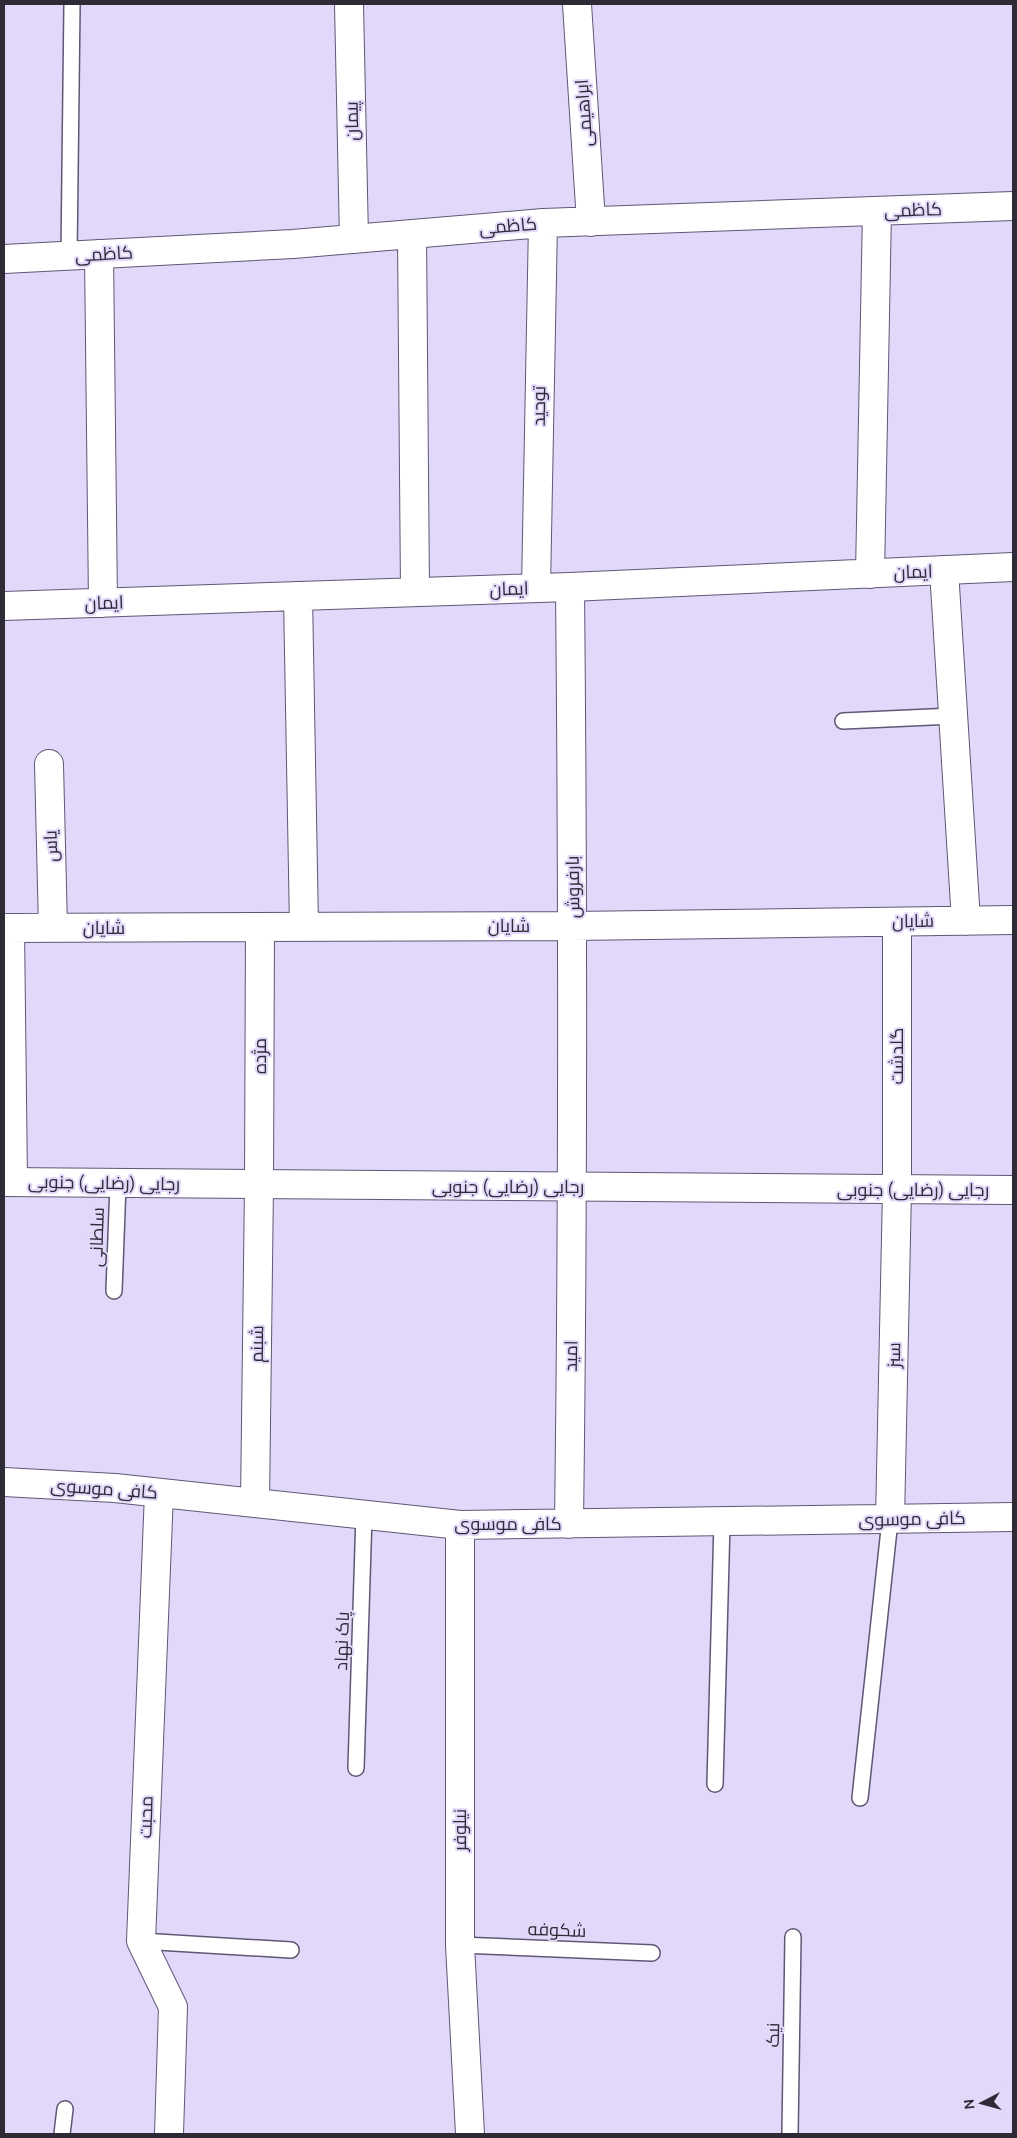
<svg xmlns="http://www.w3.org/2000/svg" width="1017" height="2138" font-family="Ubuntu,Cairo,sans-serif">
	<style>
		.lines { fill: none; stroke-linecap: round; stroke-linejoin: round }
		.lane-casing { stroke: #605774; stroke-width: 18 }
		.street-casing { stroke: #605774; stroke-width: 30 }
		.secondary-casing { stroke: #605774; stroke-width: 30 }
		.lane { stroke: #fff; stroke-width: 15 }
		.street { stroke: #fff; stroke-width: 28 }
		.secondary { stroke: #fff; stroke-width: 28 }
		.labels { text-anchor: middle; stroke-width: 4; stroke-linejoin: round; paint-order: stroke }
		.street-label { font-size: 18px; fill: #2e2a36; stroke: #e2d8fa }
	</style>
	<rect width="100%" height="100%" fill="#e2d8fa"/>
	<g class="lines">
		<g class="lane-casing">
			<path id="lane" d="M69,256l3,-252
				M843,721l110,-5
				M114,1291l4,-107
				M356,1768l8,-253
				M715,1784l7,-262
				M860,1798l30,-278
				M141,1941l150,9
				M460,1945l192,8
				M62,2134l3,-25
				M790,2134l3,-197"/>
		</g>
		<g class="street-casing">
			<path id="street" d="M349,4l5,235
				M577,4l14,218
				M412,234l3,358
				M99,254l4,349
				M4,259l289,-15 250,-21 470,-17
				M944,570l22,351
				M870,574l7,-363
				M536,588l7,-365
				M298,596l6,331
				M4,606l566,-19 443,-20
				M49,764l4,164
				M4,928l569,-2 440,-6
				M10,928l3,254
				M4,1482l111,6 345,37 553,-8
				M159,1493l-18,448 32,66 -4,127
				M255,1503l4,-317 1,-259
				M890,1520l7,-330v-268
				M569,1524c4,-312 4,-625 1,-937
				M460,1525v420l10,189"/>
		</g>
		<g class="secondary-casing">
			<path id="secondary" d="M4,1182l1009,8"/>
		</g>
		<use href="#lane" class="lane"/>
		<use href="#street" class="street"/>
		<use href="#secondary" class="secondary"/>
	</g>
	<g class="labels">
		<g class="street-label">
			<text transform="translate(584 113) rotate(-94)" y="6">ابراهیمی</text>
			<text transform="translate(352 121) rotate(-91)" y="6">پیمان</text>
			<text transform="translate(913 210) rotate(-2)" y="6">کاظمی</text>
			<text transform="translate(508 226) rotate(-5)" y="6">کاظمی</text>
			<text transform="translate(104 254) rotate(-3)" y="6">کاظمی</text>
			<text transform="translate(539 406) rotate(-89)" y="6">توحید</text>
			<text transform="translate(913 572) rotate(-2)" y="6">ایمان</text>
			<text transform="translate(509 589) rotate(-2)" y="6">ایمان</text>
			<text transform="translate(104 603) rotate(-2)" y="6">ایمان</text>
			<text transform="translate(51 846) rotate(-92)" y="6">یاس</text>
			<text transform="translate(573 887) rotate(-91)" y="6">بارفروش</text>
			<text transform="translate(913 921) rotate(-1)" y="6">شایان</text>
			<text x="509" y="932">شایان</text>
			<text x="104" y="934">شایان</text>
			<text transform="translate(260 1056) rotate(-90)" y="6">مژده</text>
			<text transform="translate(897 1056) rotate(-90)" y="6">گلدشت</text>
			<text transform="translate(104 1183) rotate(1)" y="6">رجایی (رضایی) جنوبی</text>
			<text x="508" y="1193">رجایی (رضایی) جنوبی</text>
			<text x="913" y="1196">رجایی (رضایی) جنوبی</text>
			<text transform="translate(97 1237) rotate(-88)" y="6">سلطانی</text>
			<text transform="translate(257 1344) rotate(-89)" y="6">شبنم</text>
			<text transform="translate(894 1355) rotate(-89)" y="6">سبز</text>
			<text transform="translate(571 1356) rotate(-89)" y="6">امید</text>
			<text transform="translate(104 1489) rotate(4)" y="6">کافی موسوی</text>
			<text transform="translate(912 1519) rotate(-1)" y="6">کافی موسوی</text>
			<text x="508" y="1530">کافی موسوی</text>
			<text transform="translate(342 1641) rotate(-88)" y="6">پاک نهاد</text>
			<text transform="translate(146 1817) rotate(-88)" y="6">محبت</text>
			<text transform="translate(460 1830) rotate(-90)" y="6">نیلوفر</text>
			<text transform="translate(557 1930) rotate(2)" y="6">شکوفه</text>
			<text transform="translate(773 2035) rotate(-89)" y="6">نیک</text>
		</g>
	</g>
	<rect width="1017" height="2138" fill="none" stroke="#2e2a36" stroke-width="10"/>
	<g transform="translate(982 2103) rotate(264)" stroke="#e2d8fa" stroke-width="4" paint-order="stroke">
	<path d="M0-4L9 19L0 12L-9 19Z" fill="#2e2a36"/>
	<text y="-8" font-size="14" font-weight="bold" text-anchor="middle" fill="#2e2a36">N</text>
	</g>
</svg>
